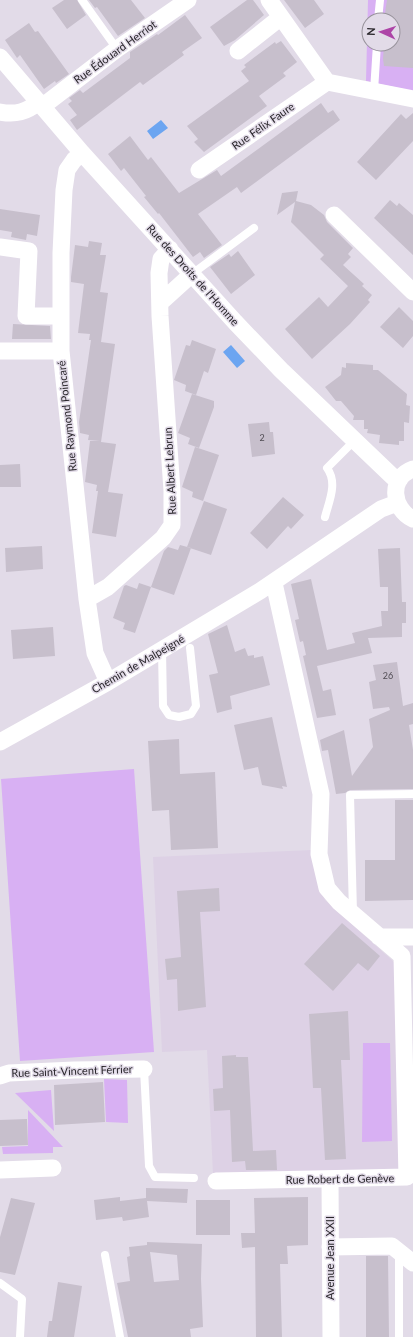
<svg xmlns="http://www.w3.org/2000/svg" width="413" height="1337" font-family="Lato,sans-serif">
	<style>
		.built { fill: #ddd1e5 }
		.green { fill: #d8b0f3; fill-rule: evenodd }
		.water { fill: #6ca5f1 }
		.building { fill: #c7bfcc; fill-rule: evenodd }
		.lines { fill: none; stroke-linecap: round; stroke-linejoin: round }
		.lane { stroke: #fff; stroke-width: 8 }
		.street { stroke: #fff; stroke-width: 17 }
		.labels { text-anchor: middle; stroke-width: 3; stroke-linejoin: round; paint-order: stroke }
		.number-label { font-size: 9px; fill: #504c53 }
		.street-label { font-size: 11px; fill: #29262b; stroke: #e2dbe8 }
	</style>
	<rect width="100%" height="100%" fill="#e2dbe8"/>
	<path class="built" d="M312,850l13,50 70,63 5,207 -187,4 -6,-124 -45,2 -9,-195z"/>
	<path class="green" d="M368,0h45v91l-47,-10zM369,20h24v24h-24z
		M134,769l20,283 -134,9 -19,-282z
		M363,1043h27l2,98 -30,1z
		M104,1079l23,1 1,43 -22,-1z
		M51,1090l3,41 -39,-38z
		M28,1110l35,37h-10v6l-50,1 -1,-7 26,-1z"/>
	<path class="water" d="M161,120l7,8 -15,11 -6,-8z
		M231,345l14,16 -8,7 -14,-16z"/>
	<path class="building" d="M64,0h13l9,15 -19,14 -15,-21z
		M89,0h42l14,18 -27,18 -21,-29 -2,1z
		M247,0h6l11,15 -29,25 -11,6 -14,-19z
		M284,0h30l10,14 -19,14z
		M387,0h26v68l-29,-2 -1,-7 1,-15h9v-24h-9z
		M185,15l17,23 -20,14 2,3 -41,30 -3,-3 -63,48 -7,-10 7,-5 -9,-11 4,-3 -3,-3 11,-8 3,3 47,-35v-6l27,-18 1,1z
		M29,23l6,9 3,-1 31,43 -13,9 -1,-2 -11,8 -24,-34 -3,3 -12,-18z
		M281,41l16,21 -14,11 3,3 -27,20 8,10 -63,46 -10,-10 4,-3 -11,-13 62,-45 -8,-10 5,-4 -2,-2 31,-23 1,2z
		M321,103l7,10 5,-3 7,10 -99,73 -4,-6 -39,27 24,31 -18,13 -4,-6 -7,5 -34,-44 -1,1 -14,-17 2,-1 -22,-28 -3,3 -13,-17 22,-18 18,24 3,-3 28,36 38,-23 4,6z
		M413,113v28l-37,39 -19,-18 44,-48 5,5z
		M298,191l-2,10 15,4 13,10 3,7 26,26 -5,6 3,3 -8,8 21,19 -2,2 10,9 -4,5 2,2 -20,22 -38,35 -27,-30 34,-32 9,10 20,-21 -28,-27 4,-4 -33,-33 4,-20 -18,13 5,-22z
		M390,200l7,6 2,-3 14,12v40l-39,-37z
		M0,209l40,6 -3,21 -10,-2 -1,6 -15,-3 1,-5 -12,-2z
		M89,241l13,2 -2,12h6l-6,37 8,1 -7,49 14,2 -14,98 15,2 -8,48 15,2 -7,43 -24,-4 6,-42h-2l1,-6 -12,-3 5,-41h10l-12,-1 1,-5 -9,-2 -1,-11 12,-82h-2l1,-6 -12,-1 6,-49 -13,-2v-5l4,-32 13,2z
		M238,251l17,24 -24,19 -21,-27 19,-13 2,3z
		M399,307l14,14v15l-10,12 -23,-21z
		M13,324l37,2 1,13h-39z
		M192,340l24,9 -8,24 -4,-2 -8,24 -11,-4 1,-6 -12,-5 12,-35 4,1z
		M346,363l27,2v5h5l29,24 -1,11 4,1 -1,17 -5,-1v19h-5v4l-20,-2 1,-8 -13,-2 1,-4h-4v-9h-11l1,-4 -13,-15h-5l-11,-14 16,-12 1,-8 4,1z
		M192,394l22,7v6l-15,41 -11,-4 2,-6 -12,-5z
		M269,422l1,10h3l2,22 -23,3 -4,-33z
		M195,447l24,8 -16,46 -11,-4 1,-5 -11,-5z
		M20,464l1,23h-21v-22z
		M283,497l21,18 -13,14 -3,-3 -21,23 -17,-16z
		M204,501l23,8 -16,46 -24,-8z
		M180,545l11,3 -17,47 -23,-8 -16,46 -12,-4 2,-6 -12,-5 11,-32 2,-1 11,4 2,-6 12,4 13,-36 4,-4 10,3z
		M42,546l1,23 -37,3 -1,-24z
		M400,548l2,54h4v21h-4v14l-34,1 4,15 -55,13 6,25 8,-2 5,26 -19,3 -14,-62 3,-1 -3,-14 -3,1 -5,-22 4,-1 -8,-35 20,-5 16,71 28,-7 -3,-10 30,-7 -1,-15h7v-24h-8l-2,-38z
		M227,625l8,27 10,-4 3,8 6,-1v3l9,-2 7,29 -40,11 2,13 -15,4 -8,-38 9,-2 -10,-39z
		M53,627l2,29 -42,3 -2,-29z
		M397,662l6,44 10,-3v21l-4,1 4,25v39l-63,1 -5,3 -9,1 -8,-44 -6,1 -2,-11 24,-10 8,46 21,-29 -4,-28 21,-9 -1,-3 -16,2 -4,-27 7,-2 -3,-15z
		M272,717l15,70 -5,-1 1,3 -21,-4 -4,-18 -14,3 -10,-45z
		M179,739l1,35 35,-2 3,76 -47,2 -2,-40 -17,1 -4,-70z
		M395,800h18v100l-48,1v-41h30z
		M219,888l1,23 -20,1 6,95 -28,4 -1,-32 -10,1 -2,-21 16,-2 -4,-66z
		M342,923l38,33 -12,15 -10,-8 -25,28 -29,-27z
		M348,1011l2,49h-9l5,99 -21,1 -4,-72h-8l-4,-74z
		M236,1055v2h12l5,94 23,-1 1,20h-31l-1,-9 -13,1 -2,-52 -16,1 -1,-22 10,-1 -1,-32z
		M103,1082l2,40 -50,3 -1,-40z
		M27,1119l1,26 -28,1v-26z
		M146,1188l42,1 -1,14 -40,-2 2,16 -26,4 -1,-4 -26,3 -2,-20 26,-3v4l26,-3z
		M308,1197v48l-21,1 1,18h-8l2,73h-26l-1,-90 -13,1 -1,-15h14l-1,-35z
		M11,1198l24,5 -20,72 -15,-3v-35z
		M196,1200h34v35h-34z
		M147,1242l55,2 -1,35 2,48 -13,2 1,8h-63l-11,-54 13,-2 -3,-24 3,-1 -1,-9 18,-2zM150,1252l27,3 2,25 -25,2z
		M366,1256h22l1,81h-23z
		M58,1282l24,4 -8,51h-27l2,-16h3z"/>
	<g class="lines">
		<path class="lane" d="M82,0l35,49
			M378,20l2,-20
			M374,91l3,-47
			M192,274l62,-46
			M325,517c4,-16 13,-34 2,-49l28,-28
			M162,650l1,56 6,9 10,2 12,-3 5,-8 -6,-58
			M353,913l-3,-118 63,-1
			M144,1069l5,97 6,11 39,1
			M399,1252v85
			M105,1255l15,82
			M0,1283l22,16 -2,38"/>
		<path class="street" d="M269,0l58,82 86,17
			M238,51l43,-34
			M0,57l82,96 153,169 46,48 112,107 7,2
			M43,106l74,-57 71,-49
			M0,112c16,3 26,0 39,-10
			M82,153l-8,7 -7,10 -3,20 -3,63v98l26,248 8,54 13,29
			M199,170l128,-88
			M334,215l79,77
			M0,247l29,4 -3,65h34
			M160,303l32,-29
			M0,351h61
			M413,469c-25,9 -21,40 0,50
			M87,599l21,-12 55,-49 9,-13v-34l-12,-175 -1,-43 2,-14 9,-10
			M0,742l108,-60 152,-91 121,-82 16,-6
			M379,937h34
			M0,1076l9,-3 65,-3 70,-1
			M0,1170l53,-2
			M330,1179l1,158
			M216,1181l191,-4 -5,-221 -63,-54 -12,-14 -8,-34 2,-60 -47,-211
			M330,1247l62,-1 21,17"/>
	</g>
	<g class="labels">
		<g class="number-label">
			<text x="262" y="441">2</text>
			<text x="388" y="679">26</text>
		</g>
		<g class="street-label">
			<text transform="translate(115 52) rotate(-36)" y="4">Rue Édouard Herriot</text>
			<text transform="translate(263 126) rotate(-35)" y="4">Rue Félix Faure</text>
			<text transform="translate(193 275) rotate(48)" y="4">Rue des Droits de l'Homme</text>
			<text transform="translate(67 416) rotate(-96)" y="4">Rue Raymond Poincaré</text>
			<text transform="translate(170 471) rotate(-93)" y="4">Rue Albert Lebrun</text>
			<text transform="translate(138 664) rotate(-30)" y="4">Chemin de Malpeigné</text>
			<text transform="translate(72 1071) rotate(-2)" y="4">Rue Saint-Vincent Férrier</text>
			<text transform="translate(340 1179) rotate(-1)" y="4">Rue Robert de Genève</text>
			<text transform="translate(330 1258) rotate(-90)" y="4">Avenue Jean XXII</text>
		</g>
	</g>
	<g transform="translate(381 32) rotate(273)"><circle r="19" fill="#e2dbe8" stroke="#98939c"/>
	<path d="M0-3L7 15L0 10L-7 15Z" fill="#ad44a7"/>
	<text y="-6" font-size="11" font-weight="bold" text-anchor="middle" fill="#29262b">N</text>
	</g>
</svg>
